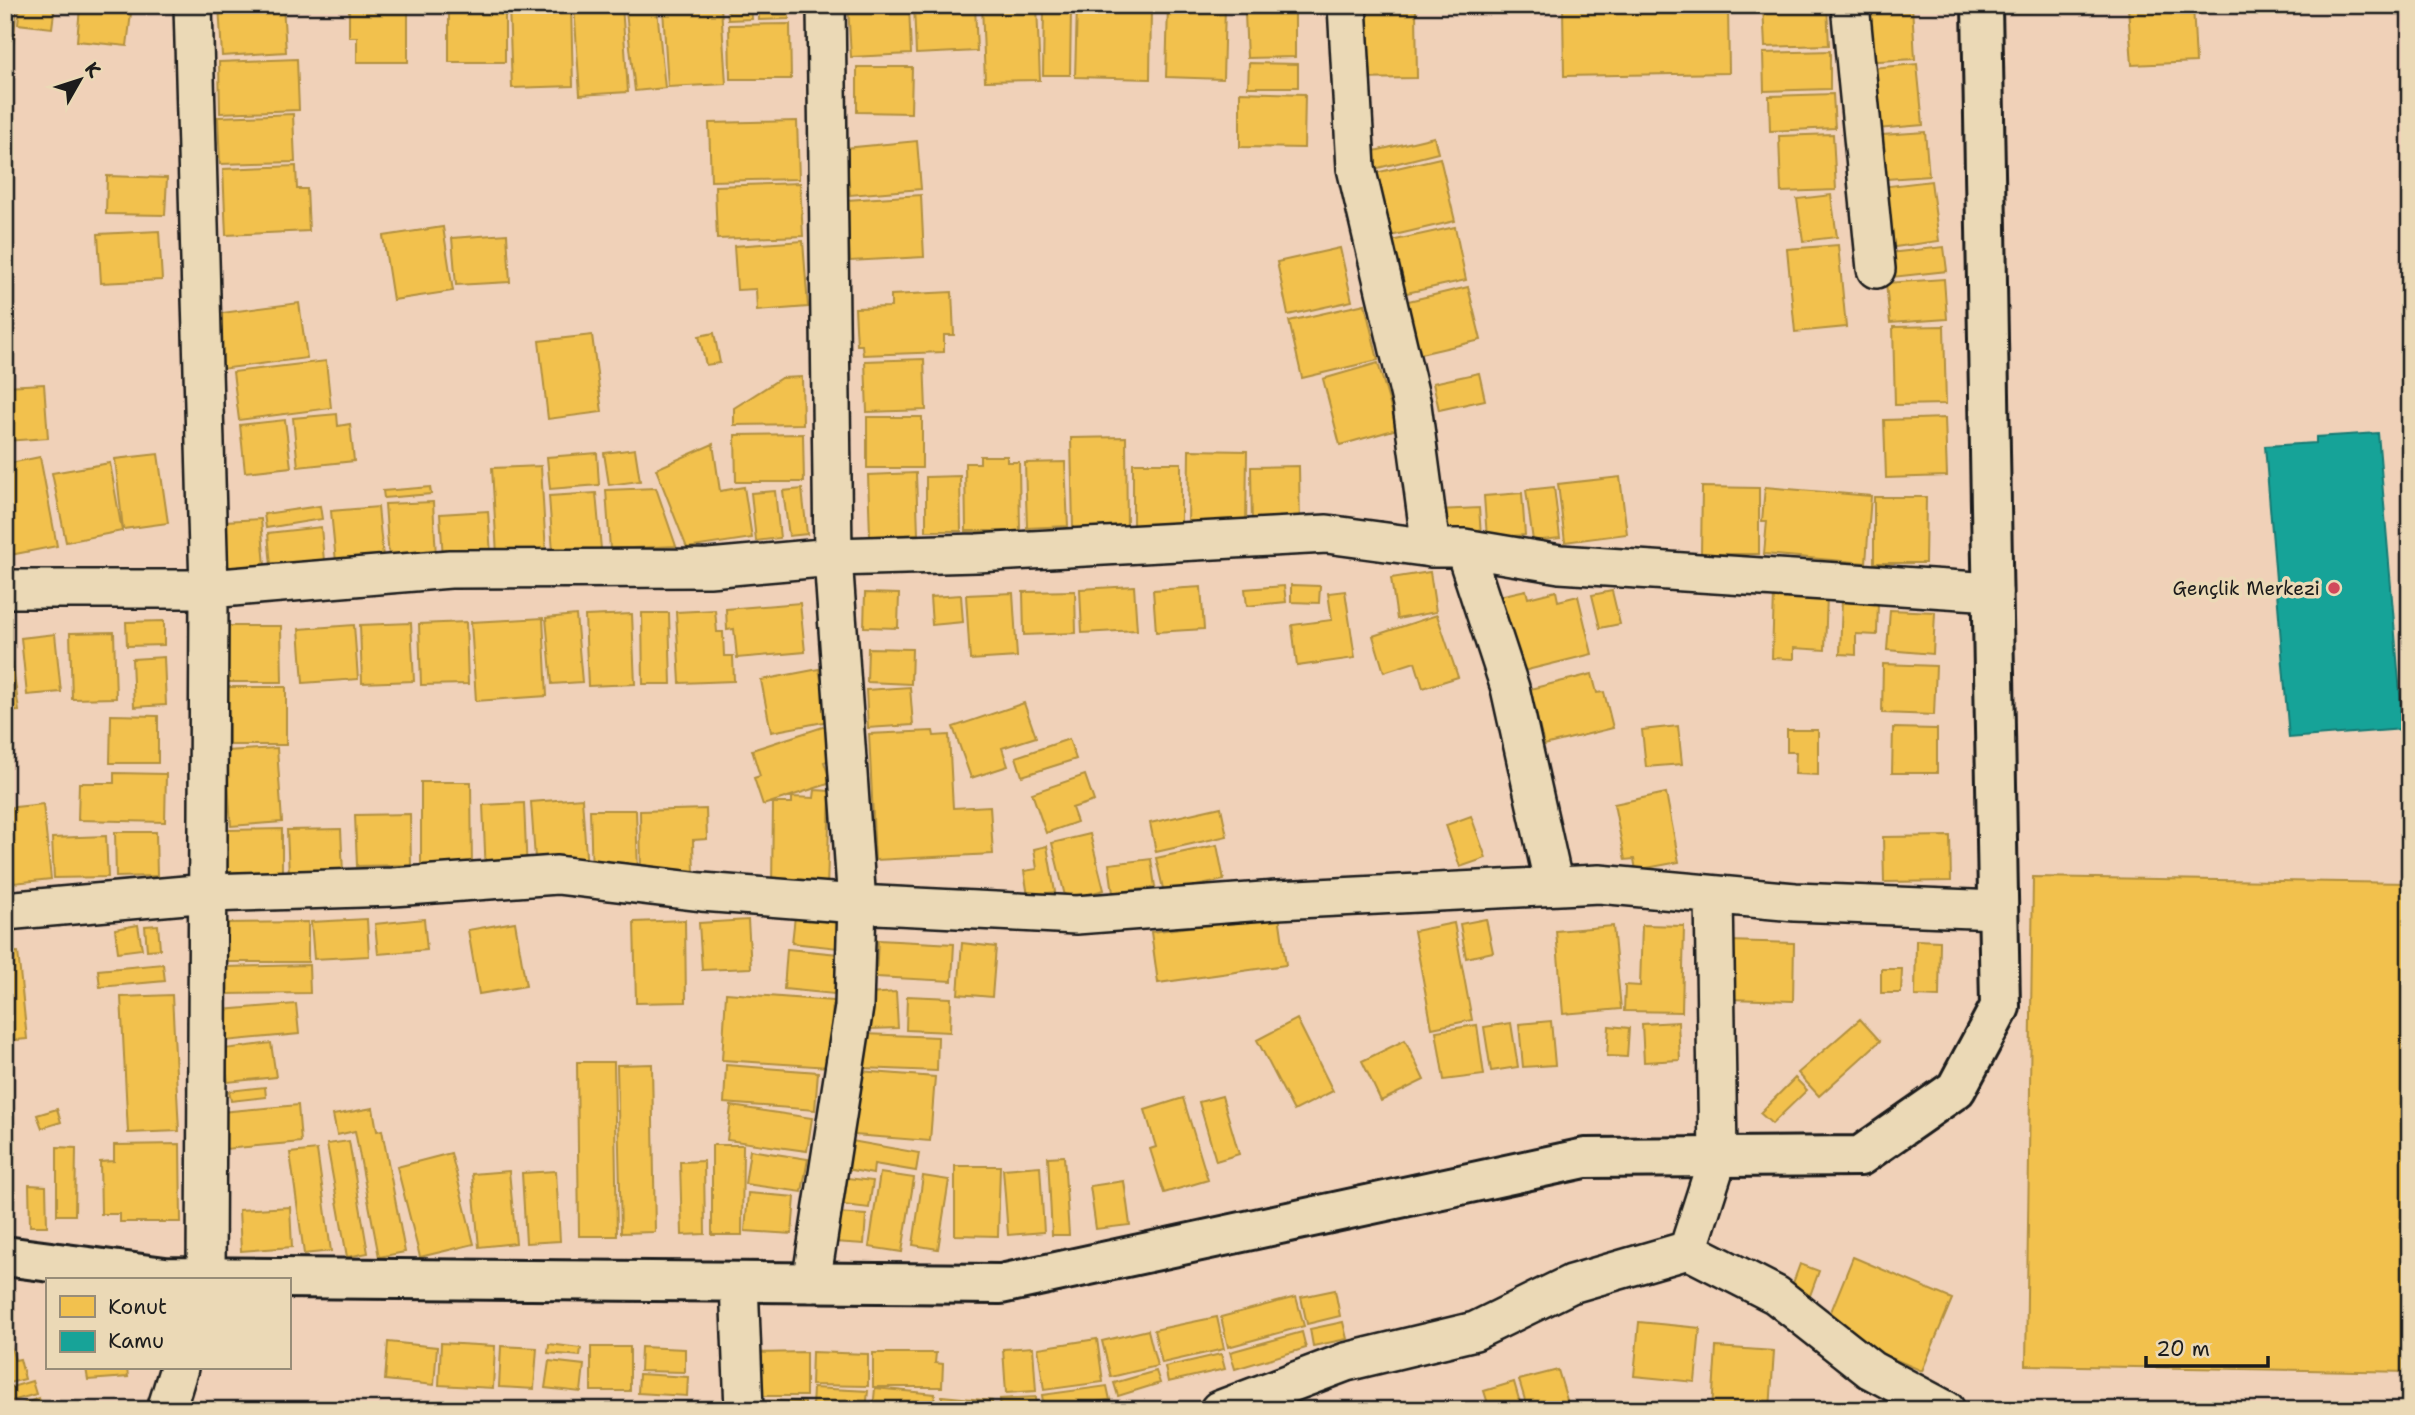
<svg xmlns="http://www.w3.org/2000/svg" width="2415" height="1415" font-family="'Shantell Sans',sans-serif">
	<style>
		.homes { fill: #f2c14e; stroke: #b2903f; stroke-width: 2 }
		.public { fill: #17a398; stroke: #187a73; stroke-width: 2 }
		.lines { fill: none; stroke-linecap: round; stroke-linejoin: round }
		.street-casing { stroke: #1c1c1c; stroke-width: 42 }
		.secondary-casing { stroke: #1c1c1c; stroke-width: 44 }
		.street { stroke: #ebd9b6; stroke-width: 37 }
		.secondary { stroke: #ebd9b6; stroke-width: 38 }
		.poi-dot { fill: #d1495b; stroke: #ebd9b6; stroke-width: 2.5 }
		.labels { text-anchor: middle; stroke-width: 7; stroke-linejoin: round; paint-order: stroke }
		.poi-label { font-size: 19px; fill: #1c1c1c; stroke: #ebd9b6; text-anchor: end }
	</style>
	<rect width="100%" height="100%" fill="#f0d1b8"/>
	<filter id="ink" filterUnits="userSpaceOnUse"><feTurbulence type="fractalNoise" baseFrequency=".0143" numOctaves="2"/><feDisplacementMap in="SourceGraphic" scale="14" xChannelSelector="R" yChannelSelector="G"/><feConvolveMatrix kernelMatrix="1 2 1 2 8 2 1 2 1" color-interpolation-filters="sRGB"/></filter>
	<g filter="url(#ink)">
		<path class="homes" d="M5,5h12l-5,48h-7z
			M20,5h35l-3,23 -34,-4z
			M219,5h64l3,47 -64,4z
			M349,5h59v57h-51v-25h-8z
			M449,5h56v57h-56z
			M509,5h62l2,81 -61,2z
			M574,5h48l6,87 -48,3z
			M727,5h24l1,14 -24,1z
			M758,5h30l1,14 -30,1z
			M848,5h61l2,49 -60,3z
			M914,5h61l2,46 -61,3z
			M982,5h55l3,75 -55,1z
			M1728,5l1,68 -165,3 -1,-68z
			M1763,5h64l2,40 -64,2z
			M1858,5h54l3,54 -54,3z
			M2007,5h62v6l-61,2z
			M2193,5l3,57 -64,3 -4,-58z
			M721,6l5,78 -58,3 -5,-78z
			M1077,6l74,2 -1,71 -75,-2z
			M1168,6l57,1 -2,72 -57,-2z
			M80,7l51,6 -4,33 -50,-5z
			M657,9l8,79 -30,3 -9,-79z
			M1044,9h27l-1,66h-27z
			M1351,10h65l1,68 -65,1z
			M1295,13v44l-48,1 -2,-44z
			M790,24l1,55h-61l-1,-54z
			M1830,51v38l-66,2 -1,-38z
			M297,59l2,51 -79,3 -1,-51z
			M1249,63l49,1v23h-50z
			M1917,64l6,61 -58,5 -5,-61z
			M857,67h55l-1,46 -54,-1z
			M1240,92l65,2 -1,54 -64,-1z
			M1833,94l2,34 -65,3 -1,-35z
			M293,114l2,48 -75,2 -2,-47z
			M797,121l2,58 -88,2 -2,-58z
			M1925,132l4,44 -57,4 -4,-44z
			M1833,134l3,56 -55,2 -2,-56z
			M1434,137l4,16 -64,16 -4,-17z
			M917,141l4,48 -71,6 -5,-47z
			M1440,158l15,63 -69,16 -15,-63z
			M296,166l1,23h10l2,42 -83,4 -3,-66z
			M107,176l60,2 -2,37 -59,-1z
			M1931,181l8,60 -59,8 -8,-61z
			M800,183l3,53 -86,3 -2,-53z
			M921,195l3,62 -74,4 -3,-61z
			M1831,195l6,42 -34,4 -6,-42z
			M443,227l10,64 -60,9 -10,-64z
			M1455,227l11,53 -64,14 -11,-53z
			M159,231l3,49 -61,3 -3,-49z
			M507,234l3,48 -54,3 -4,-47z
			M803,241l5,66 -51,4 -1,-22 -19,1 -3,-44z
			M1838,245l8,82 -51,5 -8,-83z
			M1944,247l3,24 -64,7 -3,-24z
			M1340,248l12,53 -64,14 -11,-53z
			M1944,279l3,40 -57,4 -4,-40z
			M1468,287l13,53 -65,15 -12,-53z
			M952,292l2,43h-10v17l-81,3 -1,-10h-5l-2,-37 36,-1v-12z
			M299,303l8,55 -86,11 -7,-55z
			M1365,304l13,56 -76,18 -13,-57z
			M1944,326l2,78 -51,1 -2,-78z
			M714,333l6,30 -14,2 -7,-29z
			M592,335l10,77 -54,7 -9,-78z
			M924,359l2,51 -59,2 -2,-51z
			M326,361l5,47 -92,12 -6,-48z
			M1378,363l19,66 -57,16 -17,-66z
			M1479,373l6,27 -46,10 -6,-27z
			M802,377l1,47 -69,1v-17l47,-30z
			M44,384l4,54 -43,3v-55z
			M337,414l1,12 12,-2 4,37 -56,6 -5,-49z
			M867,417h55v51h-55z
			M1945,418l2,58 -61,2 -2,-58z
			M285,420l6,47 -46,5 -5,-47z
			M803,434l1,48h-68l-1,-47z
			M1126,437l1,91h-54l-2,-90z
			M713,444l7,47 24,-4 8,51 -65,10 -31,-79z
			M635,449l5,32 -31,4 -5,-32z
			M1189,450l58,1 -1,78 -58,-1z
			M597,453l2,32 -49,4 -3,-32z
			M158,454l10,69 -45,6 -8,-70z
			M980,456h27v6h12l1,69h-54l-1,-68h15z
			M40,457l17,89 -52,10v-92z
			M1065,462l3,64 -41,2 -2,-65z
			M110,463l12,68 -56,11 -14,-69z
			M1133,463h48v65h-48z
			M541,466l5,87 -49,2 -5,-87z
			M1299,466l1,61 -48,1 -1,-61z
			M916,473l2,61 -48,2 -2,-61z
			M960,476l1,55h-35v-54z
			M1620,477l7,57 -62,8 -7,-58z
			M430,487l1,7 -47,4 -1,-7z
			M1554,487l6,51 -27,3 -7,-51z
			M1702,487l57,1v66h-58z
			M1765,487l106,9 -5,67 -102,-9 3,-33h-5z
			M656,488l20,58 -66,3 -4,-59z
			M802,489l5,45 -18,2 -6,-45z
			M775,491l5,47 -24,3 -5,-48z
			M596,493l5,56 -48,3 -4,-56z
			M1522,493l3,42 -38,3 -3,-42z
			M1874,497h52l-1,66h-51z
			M433,502l3,54 -47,3 -4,-55z
			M320,506l2,13 -56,9 -2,-14z
			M378,507l5,50 -47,5 -5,-51z
			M1479,508l2,27 -41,3 -2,-28z
			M488,511l3,44 -48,3 -3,-44z
			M261,519l4,47 -37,3 -4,-48z
			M321,527l3,34 -53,5 -3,-33z
			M1430,572l6,40 -39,7 -6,-41z
			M1291,585l29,1 -1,17 -28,-1z
			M1134,586l3,44 -55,3 -2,-44z
			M1284,586l2,16 -39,4 -2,-17z
			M1201,587l3,42 -48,3 -3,-42z
			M1526,590l2,8 28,-7 2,10 20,-5 14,58 -73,18 -20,-76z
			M1075,591l1,42 -52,2 -1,-43z
			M1345,591l10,67 -58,8 -5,-41 40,-5 -4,-27z
			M1612,591l8,33 -20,4 -8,-33z
			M865,593l34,1 -1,34 -34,-1z
			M1013,593l4,64 -47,3 -4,-65z
			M1774,593l53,2 -2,55 -31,-2v11l-22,-1z
			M961,595l2,27 -31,3 -2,-28z
			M1842,600l36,1 -1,34 -21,-1v21l-16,-1z
			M800,603l5,49 -68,6 -3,-29 -7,1 -1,-21z
			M715,610l2,22h6l1,24h9l1,25 -54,2 -4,-71z
			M1890,610l45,2 -2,42 -46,-4z
			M642,613h27l2,71h-28z
			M632,614l3,70 -47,2 -3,-70z
			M576,615l6,67 -30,2 -6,-66z
			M1437,615l21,62 -35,11 -8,-26 -31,10 -11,-36z
			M543,618l4,78 -71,5 -5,-79z
			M164,621v24l-37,1 -1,-24z
			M466,622l2,62 -47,1 -2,-61z
			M411,623l3,58 -52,2 -2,-58z
			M354,625l4,54 -55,4 -4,-54z
			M226,626h55l1,56h-54z
			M5,630h3l11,81 -14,1z
			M114,632l2,66 -44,1 -2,-66z
			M55,634l6,58 -34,3 -6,-57z
			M868,648l44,1 -1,35 -44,-2z
			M164,657l2,48 -32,2 -2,-48z
			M1883,664l53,2 -2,49 -52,-2z
			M819,669l10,52 -58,11 -10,-52z
			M1592,674l5,19 7,-1 9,36 -69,17 -14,-56z
			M228,687h58v58h-57z
			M910,687l3,38 -45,3 -2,-38z
			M1024,703l12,34 -34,11 6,18 -37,12 -18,-51z
			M111,715l47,1v47h-48z
			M826,726l6,16 -6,2 5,16 -7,2 7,21 -68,22 -9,-27 6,-2 -8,-26z
			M1678,726l4,38 -36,3 -4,-37z
			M1893,728l44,1v44h-45z
			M1787,730h31v45l-23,-1 1,-22h-9z
			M933,731l1,5 15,-1 4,73 37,-2 3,48 -118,6 -6,-126z
			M1069,739l7,20 -54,17 -6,-19z
			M277,748l5,74 -51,4 -5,-75z
			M114,773l52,1 -1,48 -87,-2 1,-37h35z
			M1085,775l9,26 -22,7 5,14 -31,11 -14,-40z
			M421,782h50l1,85h-51z
			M815,790l15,1 -3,99 -55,-2 1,-85h19v-6l22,1z
			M1666,793l13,69 -43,8 -2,-11 -9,1 -11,-56z
			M582,798l5,72 -51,3 -5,-71z
			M524,803l3,70 -41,2 -3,-70z
			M43,804l8,75 -37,4 -8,-75z
			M1221,807l6,29 -71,16 -6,-29z
			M706,809l1,30 -14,1 1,34 -53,1 -1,-64z
			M590,810h46l2,63 -46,1z
			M410,814l1,51 -54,1 -2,-51z
			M1471,816l15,42 -26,9 -14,-42z
			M282,829v45l-54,1 -1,-45z
			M341,829l2,44 -54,2 -2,-45z
			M115,832h41l1,44 -41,1z
			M1090,834l14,56 -38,10 -14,-57z
			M106,836l2,41 -54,1 -2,-40z
			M1950,836l1,45 -67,1 -1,-45z
			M1217,845l7,35 -60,13 -8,-35z
			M1047,846l8,46 -27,4 -4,-25 13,-2 -3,-20z
			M1151,859l4,28 -42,6 -4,-29z
			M2033,877l377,6v489l-384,-7z
			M1279,915l7,50 -128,18 -7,-51z
			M795,916l45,4 -2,28 -46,-5z
			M367,919l2,37 -55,3 -3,-37z
			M424,919l3,31 -49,4 -3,-30z
			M1486,919l7,33 -27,6 -6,-34z
			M685,920l1,82 -50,1 -2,-81z
			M748,920l3,48 -49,2 -3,-47z
			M308,922v40h-81l-1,-39z
			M515,922l11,64 -47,8 -11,-64z
			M1454,923l18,97 -40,8 -18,-97z
			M138,925l4,24 -24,3 -3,-23z
			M158,925l2,24 -13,1 -2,-24z
			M1642,925l42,1 -2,86 -58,-1 1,-26 15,1z
			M1613,926l8,83 -58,5 -7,-83z
			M878,940l76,4 -2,37 -76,-4z
			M1916,940l24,1 -1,56 -24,-1z
			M1728,941l66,2 -1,58 -66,-2z
			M962,943l34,4 -4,50 -34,-3z
			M787,949l51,5 -4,40 -50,-5z
			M18,952l9,87 -22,2v-88z
			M163,964l2,17 -65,6 -2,-17z
			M309,965l1,28 -83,1 -1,-27z
			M1881,969h21l-1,24h-20z
			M896,992l2,36 -28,1 -1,-35z
			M726,993l107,8 -4,66 -107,-7z
			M172,995l7,136 -51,2 -7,-136z
			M907,996l44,2 -1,34 -44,-2z
			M296,1004l3,30 -74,7 -3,-31z
			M1297,1019l36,72 -39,20 -37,-71z
			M1860,1019l20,22 -61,55 -21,-23z
			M1551,1021l4,44 -32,2 -4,-43z
			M1678,1022l2,38 -36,2 -2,-38z
			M1511,1023l7,44 -27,4 -7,-44z
			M1477,1025l7,50 -40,5 -8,-49z
			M1609,1026l20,2 -2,29 -20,-1z
			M864,1034l74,3 -1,34 -75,-3z
			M1405,1040l19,40 -43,21 -19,-40z
			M271,1043l5,34 -48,5 -4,-33z
			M577,1062h37l3,174h-38z
			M652,1064l3,168 -34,1 -4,-168z
			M726,1065l92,7 -3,38 -91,-7z
			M859,1071l76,6 -5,64 -76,-6z
			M1795,1078l12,12 -35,34 -12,-11z
			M265,1087l1,10 -35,4 -2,-10z
			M1222,1096l17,58 -23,7 -17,-59z
			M1183,1098l25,82 -44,13 -14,-44 6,-2 -11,-37z
			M298,1105l3,37 -76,7 -4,-37z
			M731,1106l81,12 -5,33 -80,-11z
			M373,1108l4,23 5,-1 23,122 -26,5 -24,-126 -18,4 -4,-20z
			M57,1109l4,13 -19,6 -5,-13z
			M846,1140l73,13 -3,18 -42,-7 -1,10 -32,-6z
			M349,1141l19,112 -21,4 -20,-113z
			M180,1144l1,78h-61v-8h-19l-1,-52 14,-1v-16z
			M712,1145h31l-1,90h-30z
			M57,1147l19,1 -1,67h-18z
			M317,1150l14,101 -27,3 -14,-101z
			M750,1150l58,9 -6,33 -57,-8z
			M451,1153l23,91 -54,13 -23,-90z
			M1064,1156l5,79h-17l-4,-78z
			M704,1161l1,73 -23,1 -2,-73z
			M955,1166h45l-2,70 -43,-1z
			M1040,1166l4,66 -36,3 -5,-66z
			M509,1171l7,72 -37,4 -7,-73z
			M556,1171l4,70 -34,2 -4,-70z
			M880,1173l34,5 -12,74 -33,-5z
			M923,1176l26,4 -11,69 -25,-4z
			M839,1177l34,4 -4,27 -34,-4z
			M1124,1181l6,44 -34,4 -6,-43z
			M29,1185l17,1 1,40h-17z
			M748,1193l47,4 -3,37 -47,-3z
			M290,1207l2,40 -51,4 -2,-41z
			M836,1213l30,2 -2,29 -30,-2z
			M1853,1257l99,42 -30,72 -98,-42z
			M1800,1264l19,7 -11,30 -19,-7z
			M1335,1290l5,26 -33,8 -6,-27z
			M1296,1297l8,29 -76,21 -7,-30z
			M1217,1317l7,32 -62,14 -8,-33z
			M1343,1322l4,17 -34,7 -3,-17z
			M1639,1322l61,6 -5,54 -61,-6z
			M1148,1330l9,36 -46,11 -9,-36z
			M1302,1332l4,16 -71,21 -5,-17z
			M1097,1339l6,43 -59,8 -6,-42z
			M9,1340l6,20 5,-1 5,20 -20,5v-42z
			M388,1342l49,5 -3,38 -49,-5z
			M441,1343l54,3 -2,42 -54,-3z
			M549,1344l32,4 -1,8 -32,-3z
			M501,1346l36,2 -3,41 -35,-2z
			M591,1347h39v44h-39z
			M641,1347l44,2v23l-45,-1z
			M1033,1347l3,44 -30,2 -3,-44z
			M1716,1347l58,4 -4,59h-58z
			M806,1352v44h-55v-43z
			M812,1352l56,2v32l-57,-1z
			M873,1353h63l-1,10 8,1 -1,23h-69z
			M1221,1354l4,15 -57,13 -3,-15z
			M549,1361l35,4 -3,27 -36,-4z
			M86,1368h41l1,9 -40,3z
			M1558,1370l12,40h-42l-9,-30z
			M1156,1371l4,12 -42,13 -4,-13z
			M639,1374l49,3 -1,19 -49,-3z
			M32,1381l4,13 -31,9v-14z
			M1514,1382l8,28h-32l-6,-19z
			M1107,1386l3,14 -66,9 -2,-14z
			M813,1388l55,3 -2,19 -54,-2z
			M875,1388l60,6 -2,16h-60z
			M942,1396l50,5v9h-51z
			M1036,1397v13h-35l-1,-11z
			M39,1398l4,12h-36z
			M753,1401l52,1v8h-53z"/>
		<path class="public" d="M2378,433l25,296 -114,9 -24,-292 51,-3v-6z"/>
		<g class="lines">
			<g class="street-casing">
				<path id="street" d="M193,5l16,584 -3,691
					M1347,5l9,163 56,237 19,143
					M1850,5l26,264
					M1464,548l46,140 44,198
					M5,589h204l241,-20 259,-1 124,-11 144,-4 350,-19 104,14h33l96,16 433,28
					M5,911l203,-18 185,-6 164,-12 145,17 155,12 219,11 201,-15 322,-16 196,18 203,8
					M1688,1250l88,45 95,75 75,40
					M739,1282l5,128
					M811,1283l43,-276 3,-103 -24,-347 -7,-552
					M166,1410l13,-42
					M1219,1410l127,-48 129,-31 96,-47 117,-34 30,-93 -4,-262"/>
			</g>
			<g class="secondary-casing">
				<path id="secondary" d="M5,1256l160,21 836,7 584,-126 275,-2 96,-67 44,-82 -18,-1002"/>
			</g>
			<use href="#street" class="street"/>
			<use href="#secondary" class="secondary"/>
		</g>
	</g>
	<circle class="poi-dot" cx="2334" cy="588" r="7"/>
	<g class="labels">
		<g class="poi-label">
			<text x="2320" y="595">Gençlik Merkezi</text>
		</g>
	</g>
	<rect width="2415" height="1415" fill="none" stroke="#ebd9b6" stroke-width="28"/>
	<rect x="14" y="14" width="2387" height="1387" fill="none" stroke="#1c1c1c" stroke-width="2.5" filter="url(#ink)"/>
	<rect x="46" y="1278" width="245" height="91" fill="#ebd9b6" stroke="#988d78" stroke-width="2"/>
	<rect x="60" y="1296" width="35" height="21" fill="#f2c14e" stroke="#988d78" stroke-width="2"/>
	<text x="108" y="1314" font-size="21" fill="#1c1c1c">Konut</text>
	<rect x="60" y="1331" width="35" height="21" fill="#17a398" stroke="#988d78" stroke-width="2"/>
	<text x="108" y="1348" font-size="21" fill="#1c1c1c">Kamu</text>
	<g transform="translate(80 80) rotate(51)" stroke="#ebd9b6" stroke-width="5" paint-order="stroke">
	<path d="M0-5L12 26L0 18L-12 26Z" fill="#1c1c1c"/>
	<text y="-10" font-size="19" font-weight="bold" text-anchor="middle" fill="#1c1c1c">K</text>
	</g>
	<path d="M2146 1356v10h122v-10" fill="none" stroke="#1c1c1c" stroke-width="3.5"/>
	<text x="2156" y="1356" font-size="21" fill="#1c1c1c" stroke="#ebd9b6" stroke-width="5" paint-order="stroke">20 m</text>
</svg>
